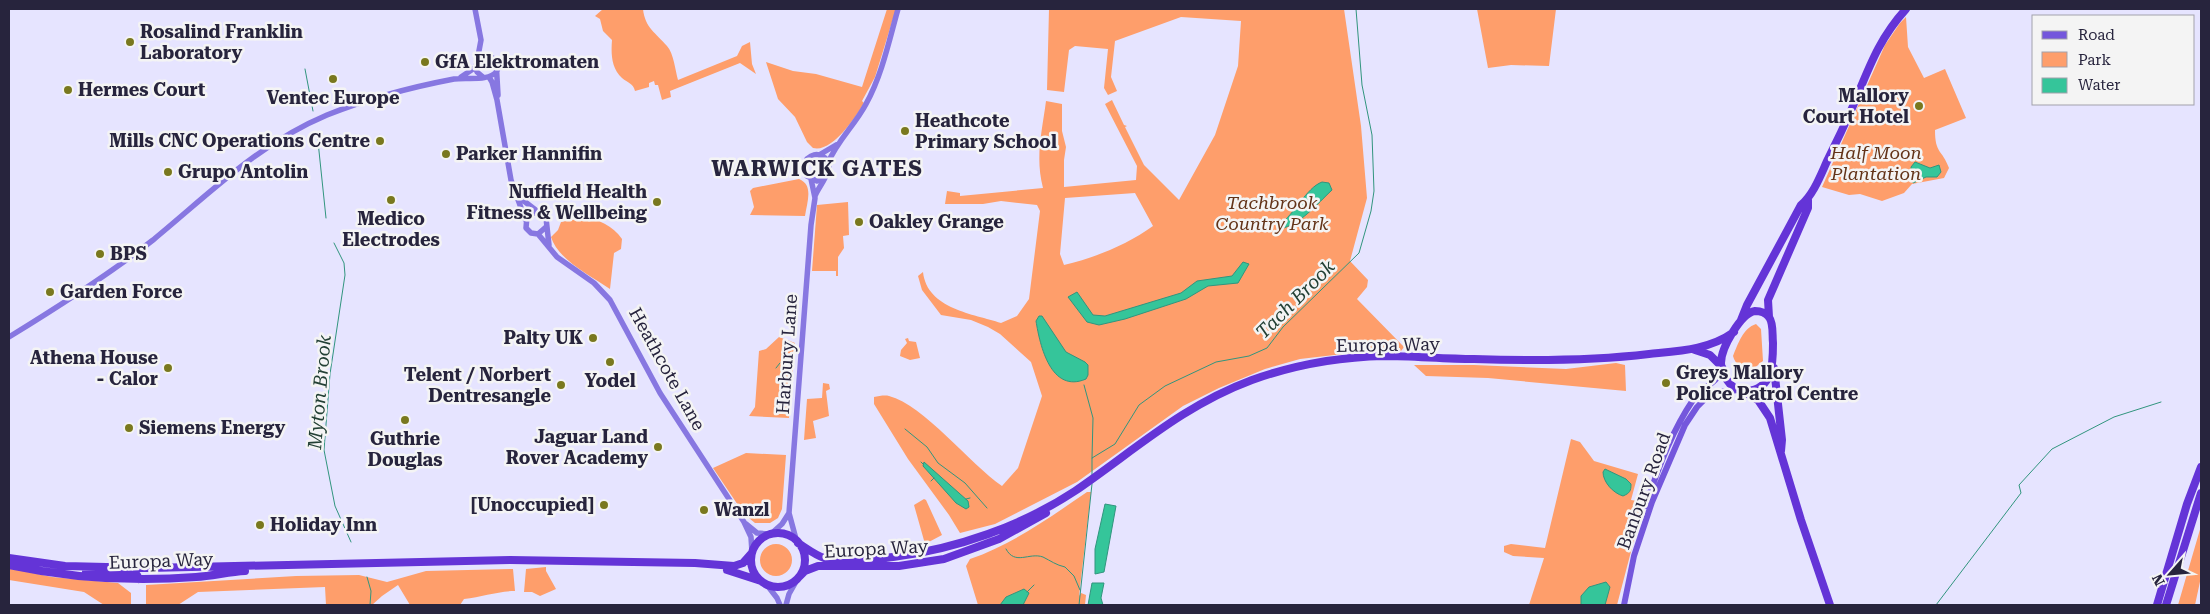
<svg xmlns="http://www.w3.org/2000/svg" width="2210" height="614" font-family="'Roboto Serif',serif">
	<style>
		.green { fill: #fe9e6b; fill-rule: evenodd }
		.water { fill: #35c59a; stroke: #31957e }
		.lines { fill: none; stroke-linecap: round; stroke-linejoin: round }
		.stream { stroke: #31957e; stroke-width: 1 }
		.secondary { stroke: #8777e1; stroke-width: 5.5 }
		.primary { stroke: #7457dc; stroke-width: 6 }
		.highway { stroke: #6434d7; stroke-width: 8 }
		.poi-dot { fill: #79781e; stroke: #f4f4f4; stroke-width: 2 }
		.labels { text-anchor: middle; stroke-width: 5; stroke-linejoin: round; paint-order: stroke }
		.poi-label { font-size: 18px; font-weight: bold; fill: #27243d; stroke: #f4f4f4; text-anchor: start }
		.park-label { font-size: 18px; font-style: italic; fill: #633318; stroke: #f4f4f4 }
		.street-label { font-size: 18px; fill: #27243d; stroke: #f4f4f4 }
		.water-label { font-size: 19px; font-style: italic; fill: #234035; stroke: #f4f4f4 }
		.district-label { font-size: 22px; font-weight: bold; letter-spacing: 1px; fill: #27243d; stroke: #f4f4f4 }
	</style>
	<rect width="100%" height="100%" fill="#e6e4ff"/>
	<path class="green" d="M603,9h40c2,19 13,24 24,37 7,8 8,24 11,34l59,-24 5,-10 8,-4 2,22 4,10 -16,-11 -70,28 1,6 -9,3 -4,-15h-3l-1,-4 -5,2v4l-14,4c-2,-8 -7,-8 -13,-13 -11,-10 -11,-25 -10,-38l-9,-9 -3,-12 -5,-3z
		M887,9h9l-21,68 -13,24 2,2c-9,15 -32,50 -51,45l-6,-6 -12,-25 -17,-18 -12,-37 27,9 23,3 46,13z
		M1049,9h295l17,117 6,72 -17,63 18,19 -1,7 -10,12 47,48 -3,4h-32l-69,8 -35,10 -46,19 -36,18 -106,76 -82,42 -35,9 -11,-18 -41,-56 -34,-55v-7c5,-1 11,-2 15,-1 35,9 81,68 113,90l16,-18 24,-72 -11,-34 -31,-28 -12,-7 -17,-7 -30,-5 -19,-25 -4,-14 5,-4c4,37 51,42 78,51l16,-7 12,-17 11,-88 -3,-6 -36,-4 -18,3h-38l2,-13 13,2v3l83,-8c-8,-31 -1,-56 3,-87l16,3v27l4,16 -2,13v27l72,-7 1,-14 -32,-62 7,-4 12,25 3,1 -2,1 19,38 35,35 36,-65 23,-69 3,-45 -60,-4 -66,24 -4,36 6,14 -9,4 -4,-7 4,-39 -33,-3 -6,4 -5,42 -17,-2zM1135,193l18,33c-26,19 -59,32 -89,39l-4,-11 5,-56z
		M1477,9h79l-7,57 -38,-1 -23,3z
		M1906,17l2,30 16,31 21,-9 21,49 -31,12c0,24 7,19 14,38l-5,10 -32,6 -8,9 -22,8 -22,-7 -11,1 -27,-8 63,-142 15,-22z
		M799,179c15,6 8,23 6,37l-55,-1 4,-8 -4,-16 3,-3z
		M848,202l1,33 -6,1 1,12 -6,9v19h-2v-5h-24l5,-66z
		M582,218c16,0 31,8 40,21l-1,10 -7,4 -4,36c-20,-14 -52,-29 -59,-52l7,-7 3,-8z
		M1756,324l5,5 2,32 -11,9c-9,-2 -17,-5 -19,-14 5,-12 10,-28 23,-32z
		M779,337l16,6 -6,75 -40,-2 6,-9 4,-56 7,-2z
		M908,338l1,3 7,1 4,16 -10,2 -10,-4 1,-6 6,-7 -2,-4z
		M1616,363l9,2 1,26 -138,-13 -62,-2 -12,-11h60l92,4z
		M823,383l6,1 1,5 -4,2 3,25 -16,5 3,17 -12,2 3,-41 15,-1z
		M1571,439l9,3 14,19 44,13 -7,26 13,2 -27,103h-88l15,-47 -31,-2 -9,-4v-6l7,-2 34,4z
		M746,453l40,2 -4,54 -4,9 -8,5h-15l-11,-9 -31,-46z
		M1087,492h4l-12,104 2,-3 5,2 -1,10h-107l-12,-39 4,-7c43,-15 79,-41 117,-67z
		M924,499l2,1 16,35 -17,9 -11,-39z
		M2201,526v51l-6,28h-17z
		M760 560a16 16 0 1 1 32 0a16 16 0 1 1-32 0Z
		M546,567v4l10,18 -16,7 -8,-4h-8l2,-23z
		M9,568l43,9 66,6 13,10v12h-27l-20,-13 -75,-12z
		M513,569l2,22c-17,0 -33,6 -51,8l-4,6h-50l-12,-20 -16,11 -10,9h-46l-1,-18 -127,5 -20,13h-32v-20l150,-9 63,-1 28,7 39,-11z"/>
	<path class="water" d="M1915,162l15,6 9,-3 2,7 -4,5h-11l-13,6 -2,-16z
		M1322,182l7,1 3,7c-16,15 -31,34 -52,39l-1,-4c16,-11 27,-37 43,-43z
		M1243,262l6,2 -11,19 -30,3 -22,13 -61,20 -26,6 -12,-3 -19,-25 9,-5 16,23 12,1 76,-23 16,-12 35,-5z
		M1039,316h3l24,36 19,10 3,3v10l-2,4c-35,15 -46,-33 -50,-58z
		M924,462l44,39 1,6 -3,2 -10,-6 -33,-37z
		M1605,469l21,10 5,5c0,7 -1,9 -8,12 -10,-3 -20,-14 -20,-24z
		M1105,504l11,2 -12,66 -9,2v-25z
		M1606,582l4,5 -5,18h-24v-9l8,-9z
		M1092,583h12l-3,15 2,7h-15z
		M1024,589l5,4 -6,12h-23l6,-8z"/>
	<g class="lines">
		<path class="stream" d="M305,69l8,42
			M317,132l9,86
			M334,243l10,20 1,12 -15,99 -6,76 11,56 16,36
			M776,368l4,-5
			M1084,385l9,33 -1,40
			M905,429l22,18 11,16 27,20 22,25
			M921,462l2,2
			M1092,475v-17l23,-14 24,-39 26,-19 51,-24 33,-6 18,-8 16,-21 76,-74 12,-42 3,-20 -2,-56 -10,-50 -6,-76
			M931,481l3,-3
			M966,499l4,-1
			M1006,549c9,17 23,3 37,8 8,4 13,8 22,10l9,9 6,14
			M367,577l4,14 -1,14
			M1027,592l7,-7
			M1079,605l13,-121
			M1936,605l85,-112 -2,-8 33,-36 62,-32 47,-15"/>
		<path class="secondary" d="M475,9l6,31 -5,27 1,5 6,5
			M478,59l9,-4 9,5 2,35
			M461,77l15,-10
			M489,77l3,5 5,18 14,80 14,39
			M819,155l17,-10
			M828,163c9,-22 27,-38 38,-59 16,-29 23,-63 32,-95
			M815,196c4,-11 24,-31 7,-40 -6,-3 -10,-1 -15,3l-3,9 3,8 10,5 7,-3
			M520,198l26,20 3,27
			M537,212l-10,4 -1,12 5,5 7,1 8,-7
			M538,234l19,23 37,26 16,17 50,93 84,129 7,15 1,15
			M9,337c49,-30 98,-61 144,-97 56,-46 105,-96 174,-125 40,-16 85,-28 127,-36 13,-2 35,3 43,-8
			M746,524l11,9 12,1
			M772,533l10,-9 7,-11
			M796,539l-7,-26 22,-288 4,-27 -4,-19
			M767,585l10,13 3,7
			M786,605l3,-11 8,-14"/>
		<path class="primary" d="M1646,506c11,-36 26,-75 47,-106 8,-12 23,-16 29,-30
			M1624,605l10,-49 18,-54 33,-77 12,-18 10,-10 12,-5 20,-2"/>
		<path class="highway" d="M1755,311c6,0 10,1 14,6 5,7 3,18 4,26 0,21 0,46 -26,48 -7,0 -12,-2 -17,-7 -5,-6 -9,-14 -9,-21 0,-15 20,-50 34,-52z
			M1769,317l-1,-17 40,-92v-8
			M1741,320l6,-15 54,-100c13,-11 20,-31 27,-46 9,-18 17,-35 25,-53 16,-38 25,-66 53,-97
			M1695,350l15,5 12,12
			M1774,368l8,72 -1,11
			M1743,391l15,9 12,18 31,102 29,85
			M751 560a27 27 0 1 1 54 0a27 27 0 1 1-54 0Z
			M798,543c8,5 17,12 26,15 21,7 48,2 69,-1 63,-8 129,-31 182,-66 60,-41 107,-85 177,-111 42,-15 87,-23 132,-24 30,0 60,3 90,3 59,2 116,2 175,-5 29,-3 60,-4 85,-22
			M9,558l56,8 83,2 362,-8 185,3 39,3 9,-3 8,-9
			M9,565c61,13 124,17 187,12 16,-1 33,-5 49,-6
			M727,570l34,11
			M86,571l47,2 4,2 2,4
			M799,577l6,-6 13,-5h81l45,-7 55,-20 47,-26
			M2157,605l30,-101 14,-37
			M2166,605l35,-112"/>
	</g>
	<g class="poi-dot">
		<circle cx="130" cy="42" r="5"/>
		<circle cx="425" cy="62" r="5"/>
		<circle cx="333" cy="79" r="5"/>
		<circle cx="68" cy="90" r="5"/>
		<circle cx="1919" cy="106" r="5"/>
		<circle cx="905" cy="131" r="5"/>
		<circle cx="380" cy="141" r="5"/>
		<circle cx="446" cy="154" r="5"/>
		<circle cx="168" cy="172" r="5"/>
		<circle cx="391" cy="200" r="5"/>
		<circle cx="657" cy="202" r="5"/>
		<circle cx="859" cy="222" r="5"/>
		<circle cx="100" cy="254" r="5"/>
		<circle cx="50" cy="292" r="5"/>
		<circle cx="593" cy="338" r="5"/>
		<circle cx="610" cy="362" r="5"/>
		<circle cx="168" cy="368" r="5"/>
		<circle cx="1666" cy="383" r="5"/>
		<circle cx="561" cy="385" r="5"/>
		<circle cx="405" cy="420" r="5"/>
		<circle cx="129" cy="428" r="5"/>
		<circle cx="658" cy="447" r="5"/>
		<circle cx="604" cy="505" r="5"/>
		<circle cx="704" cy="510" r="5"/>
		<circle cx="260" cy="525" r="5"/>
	</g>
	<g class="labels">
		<g class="poi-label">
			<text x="140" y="38">Rosalind Franklin<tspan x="140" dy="21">Laboratory</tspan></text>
			<text x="435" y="68">GfA Elektromaten</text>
			<text x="78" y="96">Hermes Court</text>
			<text x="1909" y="102" text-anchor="end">Mallory<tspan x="1909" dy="21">Court Hotel</tspan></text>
			<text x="333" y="104" text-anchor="middle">Ventec Europe</text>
			<text x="915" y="127">Heathcote<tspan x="915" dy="21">Primary School</tspan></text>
			<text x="370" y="147" text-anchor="end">Mills CNC Operations Centre</text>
			<text x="456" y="160">Parker Hannifin</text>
			<text x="178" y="178">Grupo Antolin</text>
			<text x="647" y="198" text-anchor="end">Nuffield Health<tspan x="647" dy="21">Fitness &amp; Wellbeing</tspan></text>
			<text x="391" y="225" text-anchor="middle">Medico<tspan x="391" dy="21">Electrodes</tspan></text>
			<text x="869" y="228">Oakley Grange</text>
			<text x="110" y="260">BPS</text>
			<text x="60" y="298">Garden Force</text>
			<text x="583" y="344" text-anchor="end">Palty UK</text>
			<text x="158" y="364" text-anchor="end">Athena House<tspan x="158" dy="21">- Calor</tspan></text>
			<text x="1676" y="379">Greys Mallory<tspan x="1676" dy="21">Police Patrol Centre</tspan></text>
			<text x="551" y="381" text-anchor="end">Telent / Norbert<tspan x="551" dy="21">Dentresangle</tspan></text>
			<text x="610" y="387" text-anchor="middle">Yodel</text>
			<text x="139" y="434">Siemens Energy</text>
			<text x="648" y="443" text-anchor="end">Jaguar Land<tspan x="648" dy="21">Rover Academy</tspan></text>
			<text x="405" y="445" text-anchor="middle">Guthrie<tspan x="405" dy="21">Douglas</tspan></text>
			<text x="594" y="511" text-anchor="end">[Unoccupied]</text>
			<text x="714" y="516">Wanzl</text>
			<text x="270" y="531">Holiday Inn</text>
		</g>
		<g class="park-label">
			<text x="1876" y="159">Half Moon<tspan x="1876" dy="21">Plantation</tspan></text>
			<text x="1272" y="209">Tachbrook<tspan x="1272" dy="21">Country Park</tspan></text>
		</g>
		<g class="street-label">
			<text transform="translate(1388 345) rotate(-1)" y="6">Europa Way</text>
			<text transform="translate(787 354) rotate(-86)" y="6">Harbury Lane</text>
			<text transform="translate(667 369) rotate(61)" y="6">Heathcote Lane</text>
			<text transform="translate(1644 491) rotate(-70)" y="6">Banbury Road</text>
			<text transform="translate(876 549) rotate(-3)" y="6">Europa Way</text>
			<text transform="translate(161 561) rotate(-2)" y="6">Europa Way</text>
		</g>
		<g class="water-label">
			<text transform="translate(1295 299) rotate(-45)" y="7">Tach Brook</text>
			<text transform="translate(319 392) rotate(-85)" y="7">Myton Brook</text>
		</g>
		<g class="district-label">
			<text x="817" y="176">WARWICK GATES</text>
		</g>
	</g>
	<rect width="2210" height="614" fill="none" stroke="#27243d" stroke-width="20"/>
	<rect x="2032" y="15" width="162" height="90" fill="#f4f4f4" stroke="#a2a1ab"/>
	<rect x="2042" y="31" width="25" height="8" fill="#7457dc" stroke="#a2a1ab"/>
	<text x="2078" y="40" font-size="15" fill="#27243d">Road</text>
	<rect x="2042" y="52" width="25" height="15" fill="#fe9e6b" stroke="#a2a1ab"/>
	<text x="2078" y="65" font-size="15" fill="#27243d">Park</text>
	<rect x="2042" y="78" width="25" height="15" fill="#35c59a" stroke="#a2a1ab"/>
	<text x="2078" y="90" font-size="15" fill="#27243d">Water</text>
	<g transform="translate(2170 574) rotate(243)" stroke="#f4f4f4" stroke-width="4" paint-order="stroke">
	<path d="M0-4L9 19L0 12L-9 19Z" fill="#27243d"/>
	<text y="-8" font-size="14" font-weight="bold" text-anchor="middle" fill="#27243d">N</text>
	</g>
</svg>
